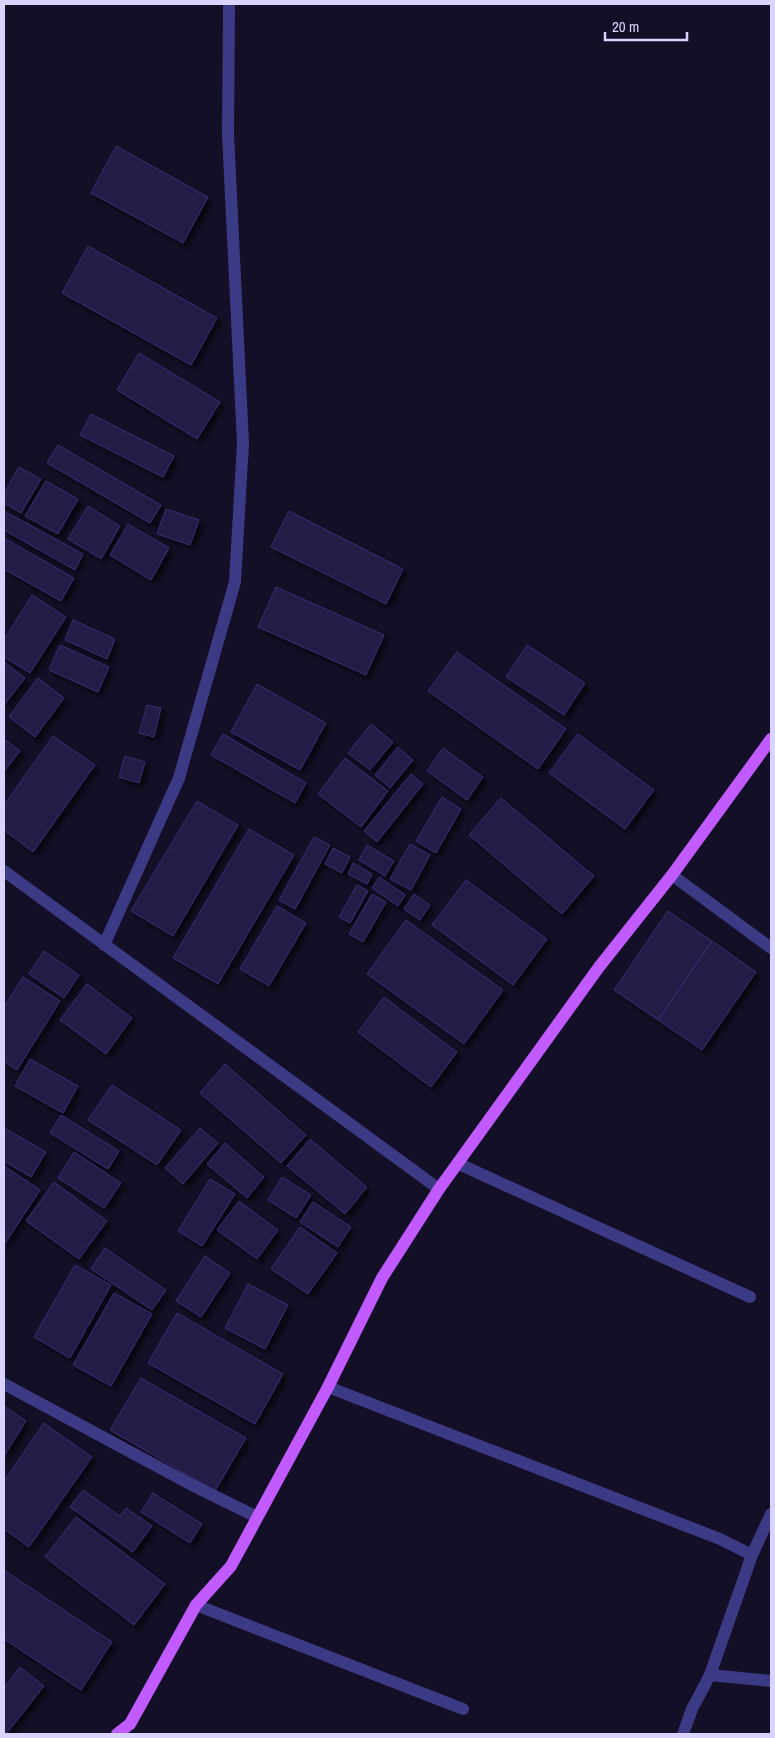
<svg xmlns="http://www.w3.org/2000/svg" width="775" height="1738" font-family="'Archivo Narrow',sans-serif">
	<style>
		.building { fill: #241b47; stroke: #3b2d73; filter: url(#shadow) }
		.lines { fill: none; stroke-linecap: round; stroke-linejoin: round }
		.minor { stroke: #3d3a85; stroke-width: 12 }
		.major { stroke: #c25bff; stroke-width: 12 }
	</style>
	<defs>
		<filter id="shadow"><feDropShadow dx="4.5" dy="4.5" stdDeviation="2.5" flood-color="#0009"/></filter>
	</defs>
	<rect width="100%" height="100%" fill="#130f26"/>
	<path class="building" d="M116,146l92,51 -25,46 -92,-50z
		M88,246l129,72 -26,47 -129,-72z
		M139,353l81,49 -23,37 -80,-49z
		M91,414l83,42 -11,21 -83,-42z
		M58,445l103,60 -11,18 -103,-60z
		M19,467l22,12 -20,34 -17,-10v-9z
		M46,481l32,18 -20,35 -33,-18z
		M88,506l32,20 -19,33 -33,-20z
		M166,509l33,11 -9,25 -33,-11z
		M4,511l79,43 -8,16 -71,-40z
		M289,511l114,58 -17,35 -115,-57z
		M128,524l41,24 -18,32 -41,-25z
		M4,538l70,40 -13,23 -57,-32z
		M276,587l108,48 -18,40 -108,-48z
		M32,595l34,22 -36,56 -26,-16v-17z
		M73,620l42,19 -8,20 -42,-19z
		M60,645l49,22 -11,25 -49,-22z
		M527,645l58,38 -21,32 -58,-38z
		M457,652l109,77 -28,40 -110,-78z
		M4,662l21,16 -21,27z
		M38,678l26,20 -29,39 -26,-20z
		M257,684l69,39 -26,47 -69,-38z
		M147,705l14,3 -7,29 -15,-4z
		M371,724l22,18 -23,28 -22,-17z
		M223,734l83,49 -11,20 -84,-48z
		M578,734l76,56 -29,39 -76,-56z
		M53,736l42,29 -62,87 -29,-22v-25z
		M4,739l16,12 -16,21z
		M398,747l15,13 -23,28 -15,-13z
		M443,748l40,29 -16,23 -40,-29z
		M125,756l20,6 -6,21 -20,-6z
		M345,758l43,33 -27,36 -43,-33z
		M411,774l12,10 -46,58 -13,-11z
		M442,797l19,12 -25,44 -20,-12z
		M501,798l93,78 -32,38 -93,-79z
		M197,801l41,24 -65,111 -42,-25z
		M249,829l45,26 -76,129 -45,-26z
		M314,837l16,8 -35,64 -16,-9z
		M410,844l20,11 -19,35 -21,-11z
		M367,845l27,16 -9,15 -26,-16z
		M333,848l17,9 -8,16 -17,-9z
		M353,863l19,11 -5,10 -19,-10z
		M379,877l26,18 -7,11 -26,-18z
		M466,880l81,59 -34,46 -81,-60z
		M357,885l11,6 -18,32 -11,-6z
		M372,894l14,8 -23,40 -14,-8z
		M414,894l16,11 -10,15 -16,-11z
		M277,906l29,17 -37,63 -29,-17z
		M668,911l44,30 -54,79 -44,-30z
		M406,920l97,70 -39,54 -97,-70z
		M712,941l44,31 -54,78 -44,-30z
		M44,951l35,24 -15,23 -35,-24z
		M23,977l37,24 -43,69 -13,-8v-55z
		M87,984l45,34 -26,36 -46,-34z
		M384,997l73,55 -26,35 -73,-55z
		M30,1059l48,27 -15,27 -48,-27z
		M225,1064l81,71 -25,28 -81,-70z
		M112,1085l69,45 -24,35 -69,-45z
		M61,1115l58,36 -11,18 -58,-36z
		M4,1128l42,24 -15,25 -27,-16z
		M200,1128l18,15 -35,41 -18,-16z
		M310,1139l57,48 -22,27 -58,-48z
		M225,1143l39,34 -17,21 -40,-34z
		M74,1152l47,31 -17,25 -46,-30z
		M4,1166l36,24 -36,55z
		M282,1177l29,18 -15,23 -28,-18z
		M210,1179l25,15 -33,52 -24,-15z
		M54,1182l53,39 -28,38 -53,-38z
		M239,1201l39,29 -21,29 -40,-29z
		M313,1202l38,25 -13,20 -38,-25z
		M300,1227l37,26 -29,41 -37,-25z
		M105,1248l61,42 -14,20 -61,-41z
		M205,1256l25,17 -29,44 -25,-16z
		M75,1265l36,20 -41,73 -36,-21z
		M248,1284l40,21 -23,44 -40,-21z
		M114,1293l38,21 -41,72 -38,-21z
		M177,1313l106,61 -28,50 -107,-61z
		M141,1378l105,60 -31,53 -105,-61z
		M4,1406l22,15 -22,35z
		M44,1423l48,34 -63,90 -25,-18v-48z
		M83,1490l37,26 6,-8 26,18 -19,26 -63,-45z
		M153,1493l49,31 -12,19 -49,-31z
		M76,1517l89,67 -31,41 -89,-68z
		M4,1570l108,72 -31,48 -77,-51z
		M20,1667l24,19 -38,48 -2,-1v-45z"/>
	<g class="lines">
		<path class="minor" d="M4,871l435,318
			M672,875l99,73
			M104,945l75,-167 56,-196 8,-139 -15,-309 1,-130
			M459,1164l291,133
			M4,1384l188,101 65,32
			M328,1387l392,152 32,16 -42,120 61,6
			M752,1555l19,-41
			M196,1605l267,104
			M683,1734l9,-25 18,-34"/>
		<path class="major" d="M117,1734l13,-10 66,-119 35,-39 97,-179 54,-109 57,-89 160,-222 73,-92 99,-136"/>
	</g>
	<rect width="775" height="1738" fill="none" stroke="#d9d4ff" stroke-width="10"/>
	<path d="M605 32v8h82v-8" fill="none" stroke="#d9d4ff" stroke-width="2.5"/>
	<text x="612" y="32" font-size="15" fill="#d9d4ff" stroke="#130f26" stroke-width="4" paint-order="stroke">20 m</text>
</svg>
